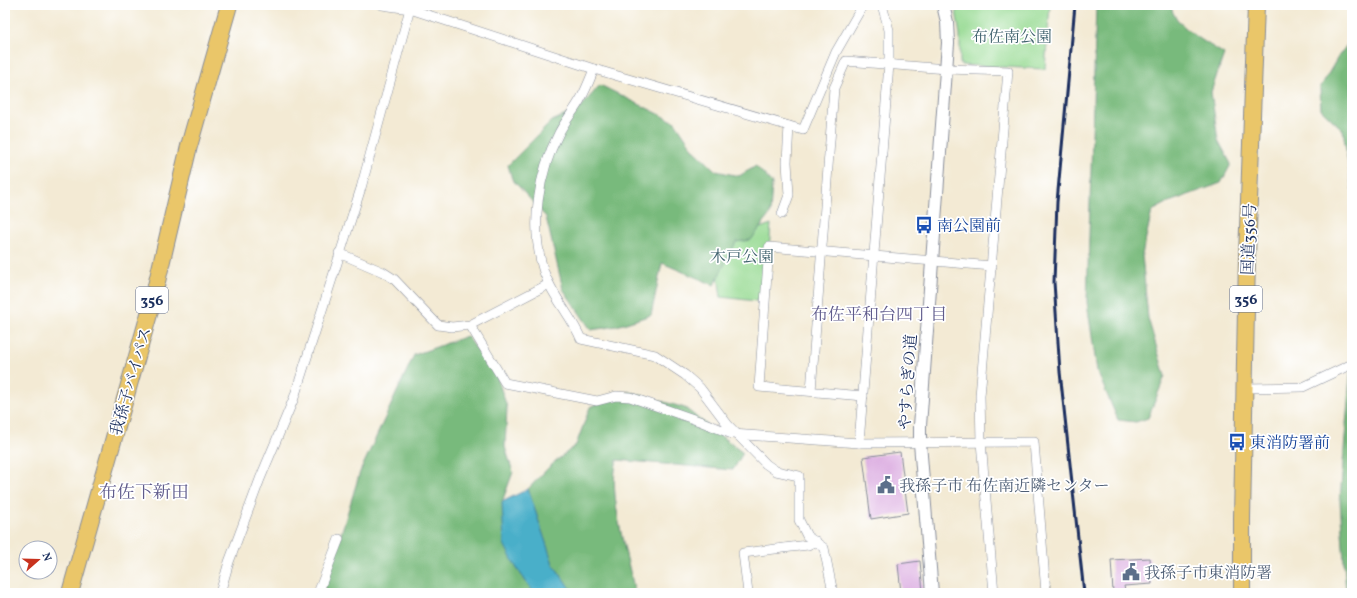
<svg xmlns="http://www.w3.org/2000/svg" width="1357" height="598" viewBox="0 0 1357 598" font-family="Vollkorn,'Noto Serif JP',serif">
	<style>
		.green { fill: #96da92; stroke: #588478 }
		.forest { fill: #78ba7c; stroke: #4a746d }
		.water { fill: #4aafc9; stroke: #326f94 }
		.building { fill: #dcade1 }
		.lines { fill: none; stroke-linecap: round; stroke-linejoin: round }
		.minor-casing { stroke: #878c99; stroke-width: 10 }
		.tertiary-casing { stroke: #878c99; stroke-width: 14 }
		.trunk-casing { stroke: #878c99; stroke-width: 18 }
		.minor { stroke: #fff; stroke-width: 9 }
		.tertiary { stroke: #fff; stroke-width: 12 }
		.trunk { stroke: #eac669; stroke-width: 16 }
		.rail { stroke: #1b2f5e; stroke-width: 3 }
		.labels { text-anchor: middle; stroke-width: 3.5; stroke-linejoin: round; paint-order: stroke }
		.shield { fill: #fff; stroke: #5f6d8e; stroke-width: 1 }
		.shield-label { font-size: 15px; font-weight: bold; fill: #1b2f5e }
		.park-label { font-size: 16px; fill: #40626e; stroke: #fff }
		.transit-label { font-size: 16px; fill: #164399; stroke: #fff; text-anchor: start }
		.street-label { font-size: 16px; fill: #1b2f5e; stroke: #fff }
		.service-label { font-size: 16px; fill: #4e5e75; stroke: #fff; text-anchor: start }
		.neighbourhood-label { font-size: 17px; fill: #5f5b8c; stroke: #fff }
		.quarter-label { font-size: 18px; fill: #5f5b8c; stroke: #fff }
	</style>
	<rect width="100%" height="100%" fill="#fff"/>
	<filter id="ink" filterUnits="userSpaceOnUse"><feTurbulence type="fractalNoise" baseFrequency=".025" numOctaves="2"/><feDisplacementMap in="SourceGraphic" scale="8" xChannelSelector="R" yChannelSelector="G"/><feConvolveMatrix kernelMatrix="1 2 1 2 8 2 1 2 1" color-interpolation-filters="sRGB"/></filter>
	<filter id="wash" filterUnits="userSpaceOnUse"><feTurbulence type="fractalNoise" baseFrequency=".012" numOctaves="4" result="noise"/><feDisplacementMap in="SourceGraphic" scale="16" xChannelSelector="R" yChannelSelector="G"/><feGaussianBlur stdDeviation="0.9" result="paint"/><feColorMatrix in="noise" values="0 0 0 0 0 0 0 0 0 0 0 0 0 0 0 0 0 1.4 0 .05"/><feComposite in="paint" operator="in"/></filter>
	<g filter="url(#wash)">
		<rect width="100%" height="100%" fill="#f3ead4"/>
		<g class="green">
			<path d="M 955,5 L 1050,5 L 1045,69 L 960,65 L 960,35 Z"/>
			<path d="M 710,218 L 752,231 L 771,224 L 765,302 L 721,297 Z"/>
		</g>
		<g class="forest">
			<path d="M 1096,5 L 1171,5 C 1172,25 1209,44 1224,54 L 1211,92 L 1218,140 L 1231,164 L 1221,183 L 1169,202 L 1152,211 L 1142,255 L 1148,318 L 1165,376 L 1148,418 L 1136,422 L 1118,420 L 1097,371 L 1087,302 Z"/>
			<path d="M 1352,38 L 1352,190 L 1343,130 L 1321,109 L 1320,88 L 1338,57 Z"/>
			<path d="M 600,85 L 675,122 L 694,150 L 716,171 L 739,176 L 756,166 L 772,183 L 770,214 L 751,240 L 736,242 L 714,285 L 662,263 L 651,315 L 617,326 L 591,330 L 563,289 L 546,217 L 512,179 L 508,165 L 552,121 L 579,109 Z"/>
			<path d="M 467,336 L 497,377 L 507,407 L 505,447 L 513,472 L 502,502 L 516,567 L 534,593 L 323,593 L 360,472 L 414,355 Z"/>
			<path d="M 1352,350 L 1352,593 L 1346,593 L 1340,500 Z"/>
			<path d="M 630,392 L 685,408 L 743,453 L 733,470 L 617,460 C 607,493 628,558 635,593 L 573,593 L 553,564 L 528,489 L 551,465 L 576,445 L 590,407 Z"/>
		</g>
		<path class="water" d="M 528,489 L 553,564 L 573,593 L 534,593 L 516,567 L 504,544 L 502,502 Z"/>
		<g id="blocks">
			<g class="building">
				<path d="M 900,452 L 908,513 L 871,519 L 863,457 Z"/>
				<path d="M 1150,558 L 1152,584 L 1124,586 L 1125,591 L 1113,592 L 1111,560 Z"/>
				<path d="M 920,561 L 923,592 L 901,593 L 898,564 Z"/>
			</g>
		</g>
	</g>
	<g filter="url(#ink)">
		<use href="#blocks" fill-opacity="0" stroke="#878c99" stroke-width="1"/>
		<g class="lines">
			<g class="minor-casing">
				<g id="minor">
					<path d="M 382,5 L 410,9 L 594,69 L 803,130 L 836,52 L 863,5"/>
					<path d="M 594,69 C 590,79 586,90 580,100 C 574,111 565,121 559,133 C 538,173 530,226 543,269 C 551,295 571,315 581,339 L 655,355 L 685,375 L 700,388 L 728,425 L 766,464 L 776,471 L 799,476 L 799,520 L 807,536 L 824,548 L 833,593"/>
					<path d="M 782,214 L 789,195 L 787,162 L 789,126"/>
					<path d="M 339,253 L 383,272 L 394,279 L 438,325 L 452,327 L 470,325 L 549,284"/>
					<path d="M 470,325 L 505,383 L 597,401 L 616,396 L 630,397 L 702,422 L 732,434 L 859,443 L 1034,442 L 1046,593"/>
					<path d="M 1244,388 L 1303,387 L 1352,364"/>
					<path d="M 811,391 L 834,88 L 846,61 L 947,69 L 1008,71 L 980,396 L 981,442 L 994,593"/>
					<path d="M 863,396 L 759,387 L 769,247 L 992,266"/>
					<path d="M 859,443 L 889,64 L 889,30 L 882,5"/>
					<path d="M 220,593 L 229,562 L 260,479 L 294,398 L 361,188 L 411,5"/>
					<path d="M 318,593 L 339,539"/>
					<path d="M 748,593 L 743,553 L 808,545 L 816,541"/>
				</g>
			</g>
			<g class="tertiary-casing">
				<path id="tertiary" d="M 932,593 L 920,443 L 920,426 L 948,43 L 947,22 L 943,5"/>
			</g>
			<g class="trunk-casing">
				<g id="trunk">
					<path d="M 70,593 L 151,307 L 189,146 L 229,5"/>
					<path d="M 1242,593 L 1242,519 L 1247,256 L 1256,5"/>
				</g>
			</g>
			<use href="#minor" class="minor"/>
			<use href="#tertiary" class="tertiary"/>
			<use href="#trunk" class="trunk"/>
			<path class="rail" d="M 1075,5 L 1057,202 L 1054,282 L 1060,372 L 1084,593"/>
		</g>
	</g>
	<defs>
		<g id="bus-bare" transform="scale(1.38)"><path d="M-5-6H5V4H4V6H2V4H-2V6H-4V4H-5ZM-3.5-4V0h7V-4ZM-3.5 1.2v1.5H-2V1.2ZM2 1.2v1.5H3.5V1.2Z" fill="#1a4fb4" stroke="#fff" stroke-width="2.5" paint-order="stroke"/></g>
		<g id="civic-bare" transform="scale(1.38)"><path d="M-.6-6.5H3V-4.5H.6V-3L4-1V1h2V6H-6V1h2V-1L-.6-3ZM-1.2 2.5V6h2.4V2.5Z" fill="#5c6f8a" stroke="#fff" stroke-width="2.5" paint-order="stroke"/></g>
	</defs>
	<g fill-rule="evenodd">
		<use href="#bus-bare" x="924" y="225"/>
		<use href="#bus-bare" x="1237" y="442"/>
		<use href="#civic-bare" x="886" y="485"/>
		<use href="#civic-bare" x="1131" y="572"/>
	</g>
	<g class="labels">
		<g class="shield">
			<rect x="1230" y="286" width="32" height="26" rx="3"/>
			<rect x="136" y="287" width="32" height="26" rx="3"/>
		</g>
		<g class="shield-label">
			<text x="1246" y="304">356</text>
			<text x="152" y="305">356</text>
		</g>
		<g class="park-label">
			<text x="1012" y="42">布佐南公園</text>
			<text x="742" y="262">木戸公園</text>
		</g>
		<g class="transit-label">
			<text x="937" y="231">南公園前</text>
			<text x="1250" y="448">東消防署前</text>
		</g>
		<g class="street-label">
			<text transform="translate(1248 239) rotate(-88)" y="6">国道356号</text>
			<text transform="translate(130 381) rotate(-74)" y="6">我孫子バイパス</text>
			<text transform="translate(907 382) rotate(-86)" y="6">やすらぎの道</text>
		</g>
		<g class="service-label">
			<text x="899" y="491">我孫子市 布佐南近隣センター</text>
			<text x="1144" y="578">我孫子市東消防署</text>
		</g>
		<g class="neighbourhood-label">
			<text x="879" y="320">布佐平和台四丁目</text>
		</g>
		<g class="quarter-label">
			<text x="144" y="498">布佐下新田</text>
		</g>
	</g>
	<rect width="1357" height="598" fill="none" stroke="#fff" stroke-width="20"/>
	<g transform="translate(38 560) rotate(70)"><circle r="19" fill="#ffffff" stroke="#a4acbf"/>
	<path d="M0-3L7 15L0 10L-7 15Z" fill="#c8321e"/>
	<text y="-6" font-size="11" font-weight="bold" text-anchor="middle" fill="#1b2f5e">N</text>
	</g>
</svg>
